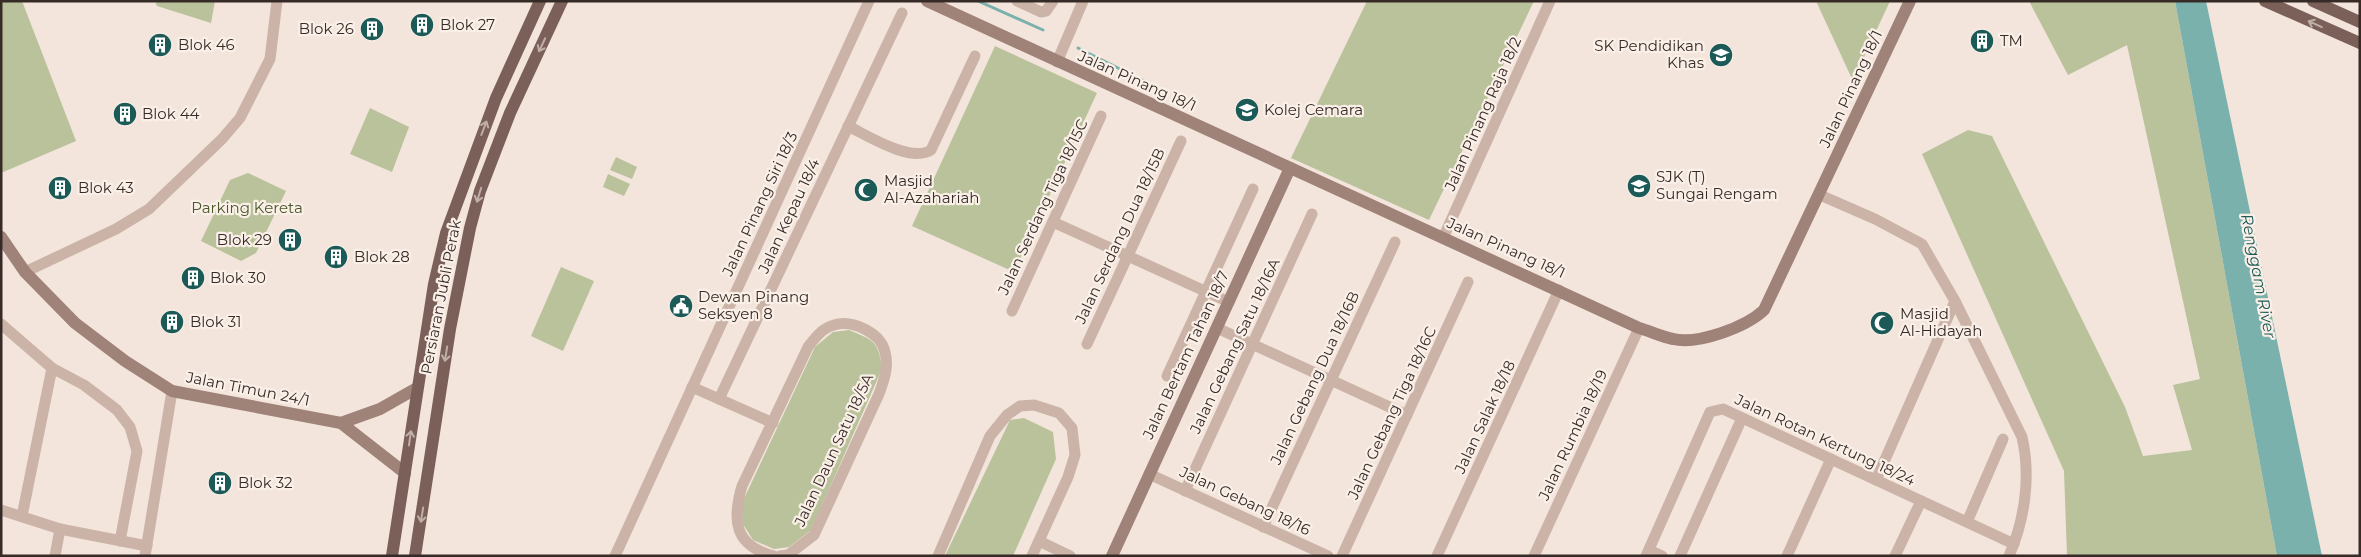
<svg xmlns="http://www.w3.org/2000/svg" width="2361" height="557" viewBox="0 0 2361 557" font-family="Montserrat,sans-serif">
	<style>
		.green { fill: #b9c29b }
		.water { fill: #7ab1ad }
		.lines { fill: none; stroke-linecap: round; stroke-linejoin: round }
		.stream { stroke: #7ab1ad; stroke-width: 3 }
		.street { stroke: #cbb4a7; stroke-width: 11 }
		.secondary { stroke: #9f8278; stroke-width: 12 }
		.primary { stroke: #7a6058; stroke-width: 12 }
		.oneway { stroke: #c0afa7 }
		.labels { text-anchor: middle; stroke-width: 4.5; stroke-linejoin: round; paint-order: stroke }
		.poi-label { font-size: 15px; fill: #372b28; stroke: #faf0e8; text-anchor: start }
		.street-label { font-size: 15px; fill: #372b28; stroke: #faf0e8 }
		.park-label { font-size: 15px; fill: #4b572b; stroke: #faf0e8 }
		.water-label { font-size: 16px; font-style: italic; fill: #1c5a58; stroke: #faf0e8 }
	</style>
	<rect width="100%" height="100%" fill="#f3e5dc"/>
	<g class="green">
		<path d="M 1,1 L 22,1 L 76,141 L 1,173 Z"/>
		<path d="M 155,1 L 215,1 L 211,23 L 157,6 Z"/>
		<path d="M 1367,1 L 1534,1 L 1429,220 L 1291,158 Z"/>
		<path d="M 1816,1 L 1890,1 L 1853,81 Z"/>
		<path d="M 2029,1 L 2175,1 L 2277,556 L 2067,556 L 2064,471 L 1922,154 L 1968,130 L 1992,136 L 2125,407 L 2143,456 L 2192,450 L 2173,385 L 2200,379 L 2127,45 L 2068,75 Z"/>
		<path d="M 995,46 L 1097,93 L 1014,272 L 912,226 Z"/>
		<path d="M 370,108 L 409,127 L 392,172 L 350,154 Z"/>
		<path d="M 616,157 L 637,167 L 632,179 L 610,170 Z"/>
		<path d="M 248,173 L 286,191 L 256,253 L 241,261 L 201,241 L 230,180 Z"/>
		<path d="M 608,174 L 630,184 L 624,196 L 603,187 Z"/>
		<path d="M 561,267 L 594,281 L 563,351 L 531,336 Z"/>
		<path d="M 849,330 C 873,340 879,341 882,369 L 811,530 L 789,547 L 774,549 L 753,540 L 741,521 L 741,505 L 815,347 L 833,332 Z"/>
		<path d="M 1024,418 L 1053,432 L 1056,459 L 1013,556 L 945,556 L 1010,420 Z"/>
	</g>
	<path class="water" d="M 2175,1 L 2206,1 L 2322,556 L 2277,556 Z"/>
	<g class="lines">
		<g class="stream">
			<path d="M 978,1 L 1043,30"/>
			<path d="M 1078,48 L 1158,88"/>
		</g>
		<g class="street">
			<path d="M 1017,1 L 1041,12 L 1046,11 L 1053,1"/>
			<path d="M 1057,62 L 1083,1"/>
			<path d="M 848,126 C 868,136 911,163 931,150 L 975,56"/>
			<path d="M 1820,195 L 1875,219 L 1922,244 L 1955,301 L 2022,437 C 2031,476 2025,519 2009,556"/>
			<path d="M 1053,222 L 1229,302"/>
			<path d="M 1443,238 L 1550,1"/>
			<path d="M 25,272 L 116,229 L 149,209 L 222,139 L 240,118 L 270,59 L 277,1"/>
			<path d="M 1012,311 L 1101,116"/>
			<path d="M 1,324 L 52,368 L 84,385 L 117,410 L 130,427 L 137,451 L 120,541"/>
			<path d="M 1217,328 L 1407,415"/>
			<path d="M 1087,344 L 1181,141"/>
			<path d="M 1167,376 L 1253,189"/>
			<path d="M 692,387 L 773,423"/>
			<path d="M 719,399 L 902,13"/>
			<path d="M 1149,474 L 1328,556"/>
			<path d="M 1876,480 L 1955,301"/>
			<path d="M 1185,491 L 1312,214"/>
			<path d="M 1,510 L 60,529 L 147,546"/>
			<path d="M 22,516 L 52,368"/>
			<path d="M 1967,522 L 2003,439"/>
			<path d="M 1263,527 L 1395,242"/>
			<path d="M 1039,541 L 1070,556"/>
			<path d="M 1649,550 L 1662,556"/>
			<path d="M 55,556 L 60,529"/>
			<path d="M 145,556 L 172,391"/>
			<path d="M 615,556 L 869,1"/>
			<path d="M 774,556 C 734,546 732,520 742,486 L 808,347 C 815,338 822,328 834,325 C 852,319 881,333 885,352 C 889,367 884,380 879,394 L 814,535 L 788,555 L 780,556"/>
			<path d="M 938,556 L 990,436 L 1007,415 L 1020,406 L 1034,405 L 1059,413 L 1072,428 L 1075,455 L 1068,477 L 1032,556"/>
			<path d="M 1342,556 L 1468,282"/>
			<path d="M 1437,556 L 1559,290"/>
			<path d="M 1534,556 L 1639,328"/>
			<path d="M 1646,556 L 1710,412 L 1723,409 L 2014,544"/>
			<path d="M 1680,556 L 1742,418"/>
			<path d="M 1787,556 L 1831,459"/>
			<path d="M 1895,556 L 1921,501"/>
		</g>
		<g class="secondary">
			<path d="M 927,1 L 1639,328 C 1650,331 1662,337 1673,339 C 1698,345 1746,327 1764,310 L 1910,1"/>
			<path d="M 1,237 L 25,272 L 75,323 L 125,361 L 172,391 L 341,423 L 405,473"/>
			<path d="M 341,423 L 380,409 L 417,388"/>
			<path d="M 1112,556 L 1290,168"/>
		</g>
		<g class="primary">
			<path d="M 2265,1 L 2360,43"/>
			<path d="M 2313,1 L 2360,22"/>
			<path d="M 392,556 L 434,284 L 446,233 L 496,98 L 540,1"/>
			<path d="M 415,556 L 450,329 L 470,228 L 480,191 L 510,113 L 562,1"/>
		</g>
	</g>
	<defs><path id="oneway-shaft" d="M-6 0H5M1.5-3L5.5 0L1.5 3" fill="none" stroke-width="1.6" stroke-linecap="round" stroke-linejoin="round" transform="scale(1.25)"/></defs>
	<g class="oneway">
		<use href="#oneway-shaft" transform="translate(2315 24) rotate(-156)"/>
		<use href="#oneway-shaft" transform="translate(542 45) rotate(115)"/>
		<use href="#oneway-shaft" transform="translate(484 128) rotate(-69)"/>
		<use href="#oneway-shaft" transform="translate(479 195) rotate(107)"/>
		<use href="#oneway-shaft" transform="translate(446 354) rotate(99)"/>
		<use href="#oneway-shaft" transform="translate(410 438) rotate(-82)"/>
		<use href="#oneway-shaft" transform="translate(422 515) rotate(99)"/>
	</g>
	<defs>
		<g id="building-disc" transform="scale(1.25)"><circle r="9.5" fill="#1c5a58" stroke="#faf0e8"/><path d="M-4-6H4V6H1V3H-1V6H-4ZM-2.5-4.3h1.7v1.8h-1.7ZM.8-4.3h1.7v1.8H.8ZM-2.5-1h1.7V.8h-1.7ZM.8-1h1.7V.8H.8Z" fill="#fff"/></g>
		<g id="school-disc" transform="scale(1.25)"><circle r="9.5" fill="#1c5a58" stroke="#faf0e8"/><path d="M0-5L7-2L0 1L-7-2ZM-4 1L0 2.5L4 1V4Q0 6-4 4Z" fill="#fff"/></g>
		<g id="university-disc" transform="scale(1.25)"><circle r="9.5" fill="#1c5a58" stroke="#faf0e8"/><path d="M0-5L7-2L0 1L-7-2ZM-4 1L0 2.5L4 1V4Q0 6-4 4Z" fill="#fff"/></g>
		<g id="mosque-disc" transform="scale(1.25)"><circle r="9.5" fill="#1c5a58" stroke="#faf0e8"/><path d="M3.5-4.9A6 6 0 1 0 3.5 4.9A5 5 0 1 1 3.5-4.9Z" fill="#fff"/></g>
		<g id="civic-disc" transform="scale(1.25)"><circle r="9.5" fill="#1c5a58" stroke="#faf0e8"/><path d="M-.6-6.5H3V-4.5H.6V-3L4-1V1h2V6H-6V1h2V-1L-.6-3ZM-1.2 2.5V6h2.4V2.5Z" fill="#fff"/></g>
	</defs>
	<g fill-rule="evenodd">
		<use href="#building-disc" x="422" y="25"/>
		<use href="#building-disc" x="372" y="29"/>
		<use href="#building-disc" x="1982" y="41"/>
		<use href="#building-disc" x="160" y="45"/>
		<use href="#school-disc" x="1721" y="55"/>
		<use href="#university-disc" x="1247" y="110"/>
		<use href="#building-disc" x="125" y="114"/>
		<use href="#school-disc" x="1639" y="186"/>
		<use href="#building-disc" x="60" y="188"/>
		<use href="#mosque-disc" x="866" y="190"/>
		<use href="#building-disc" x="290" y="240"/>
		<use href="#building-disc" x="336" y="257"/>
		<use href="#building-disc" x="193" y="278"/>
		<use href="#civic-disc" x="681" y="306"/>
		<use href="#building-disc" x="172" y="322"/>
		<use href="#mosque-disc" x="1882" y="323"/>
		<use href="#building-disc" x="220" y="483"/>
	</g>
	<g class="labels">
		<g class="poi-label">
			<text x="440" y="30">Blok 27</text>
			<text x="354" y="34" text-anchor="end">Blok 26</text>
			<text x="2000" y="46">TM</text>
			<text x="178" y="50">Blok 46</text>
			<text x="1704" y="51" text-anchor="end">SK Pendidikan<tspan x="1704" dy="17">Khas</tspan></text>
			<text x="1264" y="115">Kolej Cemara</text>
			<text x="142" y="119">Blok 44</text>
			<text x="1656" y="182">SJK (T)<tspan x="1656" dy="17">Sungai Rengam</tspan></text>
			<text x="884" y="186">Masjid<tspan x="884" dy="17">Al-Azahariah</tspan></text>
			<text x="78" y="193">Blok 43</text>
			<text x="272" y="245" text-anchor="end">Blok 29</text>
			<text x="354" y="262">Blok 28</text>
			<text x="210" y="283">Blok 30</text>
			<text x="698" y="302">Dewan Pinang<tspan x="698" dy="17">Seksyen 8</tspan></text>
			<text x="1900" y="319">Masjid<tspan x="1900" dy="17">Al-Hidayah</tspan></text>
			<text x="190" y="327">Blok 31</text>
			<text x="238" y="488">Blok 32</text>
		</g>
		<g class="street-label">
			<text transform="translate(1137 81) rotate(24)" y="5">Jalan Pinang 18/1</text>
			<text transform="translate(1851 89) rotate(-65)" y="5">Jalan Pinang 18/1</text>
			<text transform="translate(1483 114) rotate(-66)" y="5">Jalan Pinang Raja 18/2</text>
			<text transform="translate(760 204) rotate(-65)" y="5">Jalan Pinang Siri 18/3</text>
			<text transform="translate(1043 207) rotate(-65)" y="5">Jalan Serdang Tiga 18/15C</text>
			<text transform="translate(789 216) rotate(-65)" y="5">Jalan Kepau 18/4</text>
			<text transform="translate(1120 236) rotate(-65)" y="5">Jalan Serdang Dua 18/15B</text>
			<text transform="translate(1506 248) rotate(24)" y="5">Jalan Pinang 18/1</text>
			<text transform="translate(441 297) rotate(-79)" y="5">Persiaran Jubli Perak</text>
			<text transform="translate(1235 346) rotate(-65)" y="5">Jalan Gebang Satu 18/16A</text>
			<text transform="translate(1186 355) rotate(-65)" y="5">Jalan Bertam Tahan 18/7</text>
			<text transform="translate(1315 378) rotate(-65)" y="5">Jalan Gebang Dua 18/16B</text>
			<text transform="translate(248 389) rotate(11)" y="5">Jalan Timun 24/1</text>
			<text transform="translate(1392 413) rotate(-65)" y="5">Jalan Gebang Tiga 18/16C</text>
			<text transform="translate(1485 417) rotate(-65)" y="5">Jalan Salak 18/18</text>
			<text transform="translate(1573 435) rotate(-65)" y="5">Jalan Rumbia 18/19</text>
			<text transform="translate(1825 440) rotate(25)" y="5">Jalan Rotan Kertung 18/24</text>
			<text transform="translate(834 450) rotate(-65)" y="5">Jalan Daun Satu 18/5A</text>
			<text transform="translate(1245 501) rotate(25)" y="5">Jalan Gebang 18/16</text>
		</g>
		<g class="park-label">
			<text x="247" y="213">Parking Kereta</text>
		</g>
		<g class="water-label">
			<text transform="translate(2259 276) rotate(79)" y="6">Renggam River</text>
		</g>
	</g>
	<rect width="2361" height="557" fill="none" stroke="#372b28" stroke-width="5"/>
</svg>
